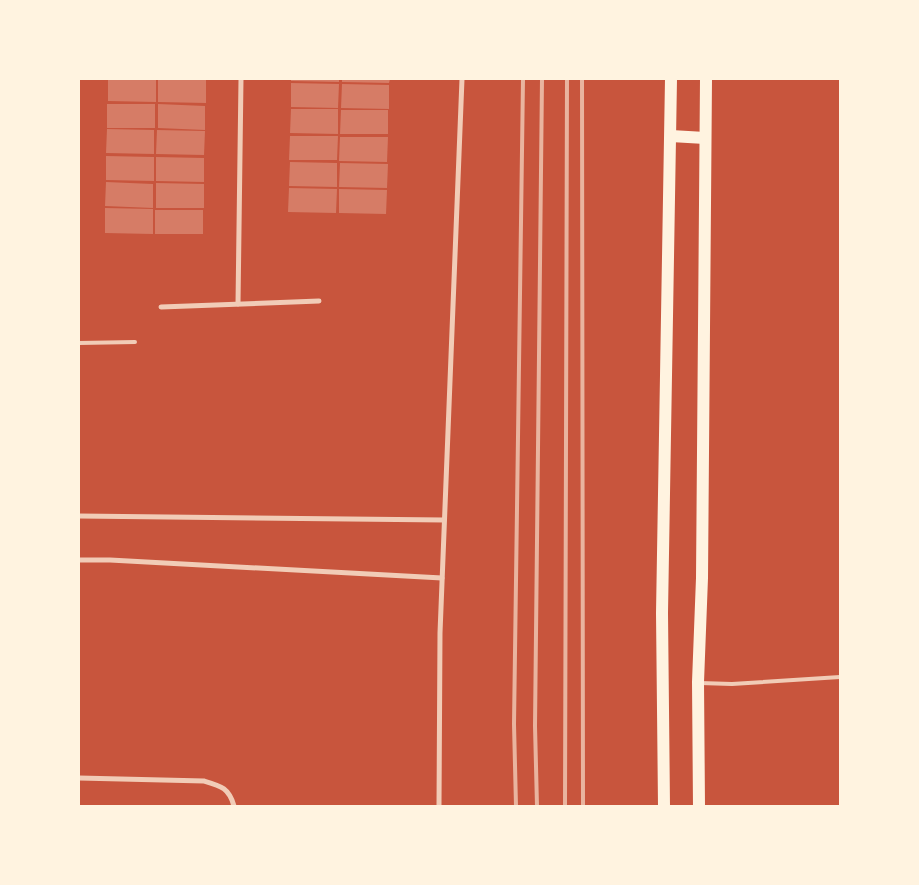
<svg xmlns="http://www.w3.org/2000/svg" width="919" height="885" viewBox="0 0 919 885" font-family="Quicksand,sans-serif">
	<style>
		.building { fill: #d67c66 }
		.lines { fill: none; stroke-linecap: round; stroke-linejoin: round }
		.service { stroke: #f1ccb7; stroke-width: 4 }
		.minor { stroke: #f1ccb7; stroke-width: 5 }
		.primary { stroke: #fff3e0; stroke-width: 12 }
		.rail { stroke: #e9b49f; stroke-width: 4 }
	</style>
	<rect width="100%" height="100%" fill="#c8553d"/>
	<g class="building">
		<path d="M 108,79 L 156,79 L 156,102 L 108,101 Z"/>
		<path d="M 158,79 L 206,79 L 206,103 L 158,102 Z"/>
		<path d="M 291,79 L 339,79 L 339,82 L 291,81 Z"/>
		<path d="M 342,79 L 390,79 L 389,83 L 342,82 Z"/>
		<path d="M 291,83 L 339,84 L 338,108 L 291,107 Z"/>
		<path d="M 342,84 L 389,85 L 389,109 L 341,108 Z"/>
		<rect x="107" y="104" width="48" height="24"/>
		<path d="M 158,104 L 205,106 L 205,130 L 158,128 Z"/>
		<path d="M 291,109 L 338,109 L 338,134 L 290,133 Z"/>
		<path d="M 341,110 L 388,110 L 388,134 L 340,134 Z"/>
		<path d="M 107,129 L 154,130 L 154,154 L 106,153 Z"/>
		<path d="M 157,130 L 205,131 L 204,155 L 156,154 Z"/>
		<path d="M 290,136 L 338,136 L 337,160 L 289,160 Z"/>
		<path d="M 340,137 L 388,137 L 387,162 L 339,161 Z"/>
		<path d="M 106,156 L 154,157 L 154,181 L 106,180 Z"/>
		<path d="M 156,157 L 204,158 L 204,182 L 156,181 Z"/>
		<path d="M 290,162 L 337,163 L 337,187 L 289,186 Z"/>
		<path d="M 340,163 L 388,164 L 387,188 L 339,187 Z"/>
		<path d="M 106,182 L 153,184 L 153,208 L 105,206 Z"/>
		<path d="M 156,183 L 204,184 L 204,208 L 156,208 Z"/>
		<path d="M 289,188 L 337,189 L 336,213 L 288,212 Z"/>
		<path d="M 339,189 L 387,190 L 386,214 L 339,213 Z"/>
		<path d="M 105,208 L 153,209 L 153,234 L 105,233 Z"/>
		<rect x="155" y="210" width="48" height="24"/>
	</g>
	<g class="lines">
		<g class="service">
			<path d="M 79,343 L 135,342"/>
			<path d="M 700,683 L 732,684 L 840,677"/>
		</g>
		<g class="minor">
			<path d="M 238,304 L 241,79"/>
			<path d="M 161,307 L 319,301"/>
			<path d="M 79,516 L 444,520"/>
			<path d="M 79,560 L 110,560 L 442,578"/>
			<path d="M 79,778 L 204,781 C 221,786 229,788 234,806"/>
			<path d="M 439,806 L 440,633 L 462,79"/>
		</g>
		<g class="primary">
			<path d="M 671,136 L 705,138"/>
			<path d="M 664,806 L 662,613 L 671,79"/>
			<path d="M 699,806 L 698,682 L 702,578 L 706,79"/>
		</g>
		<g class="rail">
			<path d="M 582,79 L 583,806"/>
			<path d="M 516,806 L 514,724 L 523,79"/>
			<path d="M 537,806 L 535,726 L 542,79"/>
			<path d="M 565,806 L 567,79"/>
		</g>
	</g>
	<rect width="919" height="885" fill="none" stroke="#fff3e0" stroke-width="160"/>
</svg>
